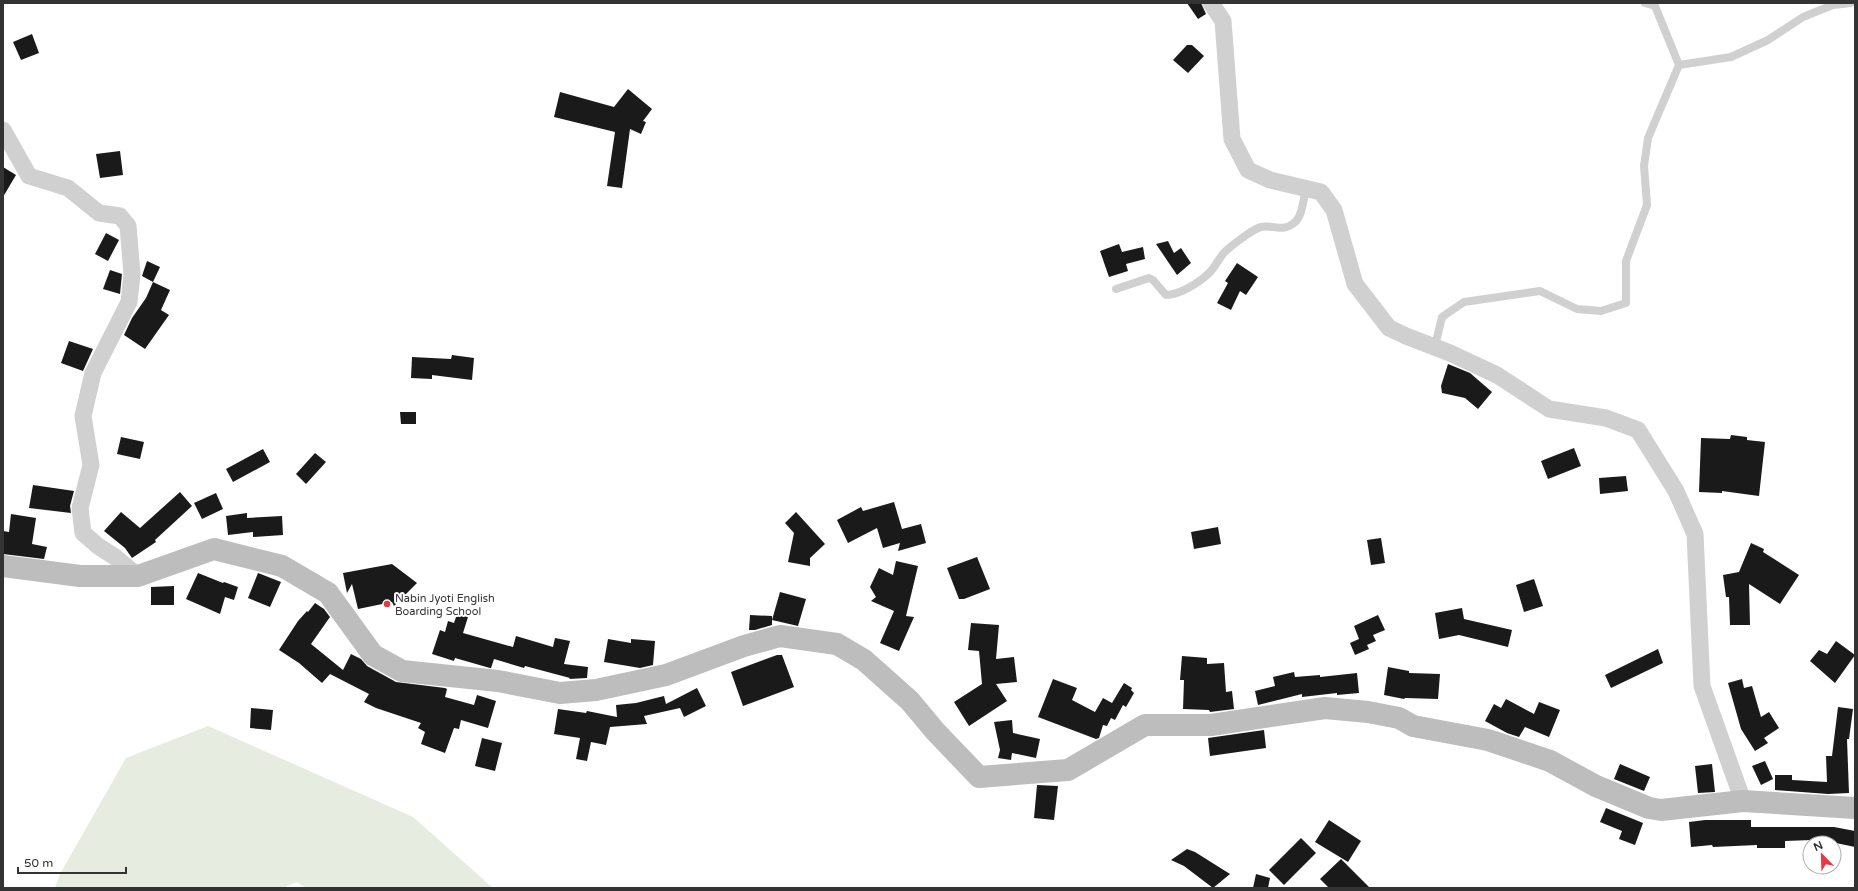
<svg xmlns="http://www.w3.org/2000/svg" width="1858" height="891" viewBox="0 0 1858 891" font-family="'Varela Round',sans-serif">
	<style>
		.green { fill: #e6ecdf }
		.building { fill: #1a1a1a }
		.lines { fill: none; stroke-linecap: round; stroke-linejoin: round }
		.lane { stroke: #d0d0d0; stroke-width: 8 }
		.street { stroke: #d0d0d0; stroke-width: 17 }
		.secondary { stroke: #bdbdbd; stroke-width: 22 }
		.poi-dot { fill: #e63946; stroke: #fff; stroke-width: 1.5 }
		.labels { text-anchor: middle; stroke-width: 4; stroke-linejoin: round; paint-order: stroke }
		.poi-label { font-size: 11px; fill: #333; stroke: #fff; text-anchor: start }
	</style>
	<rect width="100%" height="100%" fill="#fff"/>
	<path class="green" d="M 208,726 L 413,817 L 493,888 L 306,888 L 297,882 L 283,888 L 55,888 L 60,874 L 126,758 Z"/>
	<g class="building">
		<path d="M 1187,3 L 1201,3 L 1206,14 L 1198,19 Z"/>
		<path d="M 32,34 L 39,53 L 21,60 L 13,42 Z"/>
		<path d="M 1187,45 L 1192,45 L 1204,56 L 1188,73 L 1173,60 Z"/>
		<path d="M 628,89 L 652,109 L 643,121 L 646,122 L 641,134 L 630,129 L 622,188 L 607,186 L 615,132 L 554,117 L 560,92 L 614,107 Z"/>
		<path d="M 120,151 L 123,175 L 100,178 L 96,154 Z"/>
		<path d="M 3,167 L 16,175 L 3,197 Z"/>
		<path d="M 106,233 L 119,240 L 108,261 L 95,254 Z"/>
		<path d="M 1168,241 L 1174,253 L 1181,248 L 1191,263 L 1177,275 L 1156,244 Z"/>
		<path d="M 1119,244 L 1122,252 L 1143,247 L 1145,259 L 1126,264 L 1128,271 L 1109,277 L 1100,251 Z"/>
		<path d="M 147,261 L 160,267 L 153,282 L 142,276 Z"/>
		<path d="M 1237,263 L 1258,277 L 1246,295 L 1240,291 L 1231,310 L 1217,303 L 1228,283 L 1225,281 Z"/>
		<path d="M 110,270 L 122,274 L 120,294 L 103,289 Z"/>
		<path d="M 153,282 L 170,290 L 161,310 L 169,315 L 145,349 L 124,335 L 132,318 L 146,298 Z"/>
		<path d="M 69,341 L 93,349 L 83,371 L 61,363 Z"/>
		<path d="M 452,355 L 474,358 L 472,380 L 432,375 L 432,379 L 411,378 L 412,357 L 451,359 Z"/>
		<path d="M 1448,364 L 1470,373 L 1492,392 L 1478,409 L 1465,398 L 1442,393 L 1441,386 Z"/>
		<path d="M 400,412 L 416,412 L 416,424 L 401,424 Z"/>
		<path d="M 1731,435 L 1747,437 L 1747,440 L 1765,442 L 1759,496 L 1722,491 L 1722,493 L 1699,492 L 1701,438 L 1730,439 Z"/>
		<path d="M 121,437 L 144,442 L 140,459 L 117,454 Z"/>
		<path d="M 1574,448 L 1581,466 L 1548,479 L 1541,461 Z"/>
		<path d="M 263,449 L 270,462 L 233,482 L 226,469 Z"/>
		<path d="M 315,453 L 326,462 L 306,484 L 296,474 Z"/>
		<path d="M 1626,476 L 1628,491 L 1600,494 L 1599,478 Z"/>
		<path d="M 33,485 L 74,491 L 70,506 L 71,513 L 29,508 Z"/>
		<path d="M 180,492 L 192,506 L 155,540 L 156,542 L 132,558 L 125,548 L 104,531 L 121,512 L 140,528 Z"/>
		<path d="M 216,493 L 223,509 L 202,519 L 194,503 Z"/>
		<path d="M 894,502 L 902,529 L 921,524 L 926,543 L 898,551 L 900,543 L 883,548 L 877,528 L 848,543 L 837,520 L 861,507 L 863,511 Z"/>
		<path d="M 796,512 L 825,544 L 810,558 L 810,566 L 788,562 L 794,533 L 785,523 Z"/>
		<path d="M 247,513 L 247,518 L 282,516 L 283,535 L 253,537 L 253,532 L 228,535 L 226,516 Z"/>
		<path d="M 11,514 L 36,518 L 32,544 L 47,547 L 44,559 L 3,554 L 3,531 L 9,532 Z"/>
		<path d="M 1218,527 L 1221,544 L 1194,549 L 1191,532 Z"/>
		<path d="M 1381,538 L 1385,563 L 1371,565 L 1367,540 Z"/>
		<path d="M 1751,543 L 1764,549 L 1763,552 L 1799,575 L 1780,604 L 1749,584 L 1750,625 L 1730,625 L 1729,597 L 1726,597 L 1723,575 L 1739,572 Z"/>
		<path d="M 977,557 L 990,589 L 964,599 L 959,599 L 947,568 Z"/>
		<path d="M 896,561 L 918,566 L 906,616 L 914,617 L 899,651 L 880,643 L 894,611 L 871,601 L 876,597 L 870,587 L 879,568 L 893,575 Z"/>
		<path d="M 392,564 L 417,583 L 394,606 L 392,602 L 358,609 L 352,584 L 347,593 L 343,573 Z"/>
		<path d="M 198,573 L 223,583 L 224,582 L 238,587 L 234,600 L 225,597 L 220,614 L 186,599 Z"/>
		<path d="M 258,573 L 281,582 L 270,607 L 248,598 Z"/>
		<path d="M 1534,579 L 1543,606 L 1524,612 L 1516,585 Z"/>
		<path d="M 174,586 L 174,605 L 151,605 L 151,587 Z"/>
		<path d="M 780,592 L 806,599 L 798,626 L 772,620 Z"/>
		<path d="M 315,603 L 324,609 L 330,617 L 311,644 L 343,670 L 351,654 L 361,659 L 367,666 L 396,682 L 445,688 L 447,689 L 445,697 L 474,705 L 477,695 L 496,701 L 488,728 L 461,720 L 459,729 L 454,728 L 445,753 L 421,744 L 425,732 L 418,728 L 421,723 L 376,708 L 364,702 L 369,694 L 330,674 L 322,683 L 299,663 L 279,650 L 298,621 L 307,611 L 308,612 Z"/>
		<path d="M 1462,608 L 1464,619 L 1512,630 L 1508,647 L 1459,635 L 1439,639 L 1435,613 Z"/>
		<path d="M 457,614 L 468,617 L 463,633 L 513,647 L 516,636 L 553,647 L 555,638 L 570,641 L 564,664 L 588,667 L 587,678 L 569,679 L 570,678 L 525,666 L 524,668 L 494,659 L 491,668 L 490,668 L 455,658 L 454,661 L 432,654 L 440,630 L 445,632 L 448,621 L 454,623 Z"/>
		<path d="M 750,615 L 772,616 L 772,625 L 755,630 L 749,630 Z"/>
		<path d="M 1378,615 L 1385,630 L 1373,635 L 1376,641 L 1367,645 L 1369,649 L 1355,655 L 1350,643 L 1359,639 L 1354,626 Z"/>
		<path d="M 971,623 L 999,625 L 996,659 L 1014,657 L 1017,682 L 996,684 L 1007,701 L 969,726 L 954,702 L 982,684 L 979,651 L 968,650 Z"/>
		<path d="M 608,639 L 631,643 L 631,639 L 655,641 L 653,665 L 640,668 L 604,662 Z"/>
		<path d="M 1836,641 L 1855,655 L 1835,683 L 1810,661 L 1819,650 L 1827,654 Z"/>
		<path d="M 1658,649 L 1663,663 L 1611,688 L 1605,675 Z"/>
		<path d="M 777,655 L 782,655 L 794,687 L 743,706 L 731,672 Z"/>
		<path d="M 1182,656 L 1207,658 L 1207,664 L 1224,663 L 1226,692 L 1232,691 L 1234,709 L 1210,712 L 1209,710 L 1183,709 L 1184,680 L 1180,680 Z"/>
		<path d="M 1388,667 L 1409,671 L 1409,673 L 1440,674 L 1438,699 L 1405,698 L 1404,699 L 1384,695 Z"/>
		<path d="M 1294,672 L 1295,677 L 1320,675 L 1320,677 L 1357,673 L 1359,693 L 1337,695 L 1337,693 L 1302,697 L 1302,694 L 1258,705 L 1255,691 L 1275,686 L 1273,677 Z"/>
		<path d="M 1053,679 L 1077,688 L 1072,700 L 1095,712 L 1103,698 L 1112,703 L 1124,683 L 1132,688 L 1131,690 L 1134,693 L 1126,707 L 1123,705 L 1115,720 L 1111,718 L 1107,726 L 1103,725 L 1099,738 L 1096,739 L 1038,717 Z"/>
		<path d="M 1742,679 L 1744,688 L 1752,686 L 1761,717 L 1769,712 L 1779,728 L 1764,738 L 1768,743 L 1755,751 L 1741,729 L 1728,683 Z"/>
		<path d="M 697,688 L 706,706 L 684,717 L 680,708 L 644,716 L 647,724 L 610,727 L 606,745 L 591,742 L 587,761 L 576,759 L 580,738 L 554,734 L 558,709 L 586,713 L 587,711 L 617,717 L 616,705 L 636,703 L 664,696 L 666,704 Z"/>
		<path d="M 1506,699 L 1534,714 L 1539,702 L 1560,710 L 1549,737 L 1525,727 L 1519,737 L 1507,733 L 1485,721 L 1494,704 L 1501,708 Z"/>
		<path d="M 1838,707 L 1853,709 L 1849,739 L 1847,739 L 1849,793 L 1828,794 L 1775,790 L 1775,775 L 1792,775 L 1792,780 L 1827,782 L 1826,756 L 1832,756 Z"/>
		<path d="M 251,708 L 273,710 L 271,730 L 250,728 Z"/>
		<path d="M 1012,720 L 1013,733 L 1040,739 L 1036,758 L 1012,753 L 1011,760 L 998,758 L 1000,750 L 994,722 Z"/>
		<path d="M 1264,730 L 1266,748 L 1210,756 L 1208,738 Z"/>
		<path d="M 482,738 L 502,743 L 495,771 L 475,766 Z"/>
		<path d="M 1765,761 L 1773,779 L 1761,785 L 1752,766 Z"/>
		<path d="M 1620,764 L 1650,777 L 1644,791 L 1614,779 Z"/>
		<path d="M 1712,764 L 1715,792 L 1698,793 L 1695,766 Z"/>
		<path d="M 1037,785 L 1058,786 L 1054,820 L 1034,818 Z"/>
		<path d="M 1606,808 L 1643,823 L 1635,845 L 1619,839 L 1622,831 L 1600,822 Z"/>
		<path d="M 1329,820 L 1361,841 L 1348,862 L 1315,842 Z"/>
		<path d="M 1705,820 L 1751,820 L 1751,827 L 1834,827 L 1855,831 L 1855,847 L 1836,843 L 1812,843 L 1812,840 L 1785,841 L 1785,848 L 1757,848 L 1757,845 L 1713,847 L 1712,845 L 1691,847 L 1689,822 Z"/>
		<path d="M 1301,838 L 1316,853 L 1284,885 L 1269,870 Z"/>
		<path d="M 1187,849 L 1195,852 L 1230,874 L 1213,888 L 1184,866 L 1171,860 Z"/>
		<path d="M 1341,859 L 1370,888 L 1329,888 L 1320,879 Z"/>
		<path d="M 1256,874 L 1270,878 L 1268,888 L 1253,888 Z"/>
	</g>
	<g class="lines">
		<g class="lane">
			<path d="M 1679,65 L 1731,57 L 1768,40 L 1803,17 L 1833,5 L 1851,3"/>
			<path d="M 1116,289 L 1149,278 L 1153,280 L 1166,295 C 1180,295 1202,281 1211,271 C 1217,264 1221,254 1228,249 C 1235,243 1253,229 1261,227 C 1272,224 1282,233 1294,223 C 1303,216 1303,199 1306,189"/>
			<path d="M 1435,346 L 1442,317 L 1464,302 L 1540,291 L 1577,309 L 1601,311 L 1626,303 L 1626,261 L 1647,205 L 1644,166 L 1648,138 L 1679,65 L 1655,6 L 1645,3"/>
		</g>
		<g class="street">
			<path d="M 1211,3 L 1223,21 L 1232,139 L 1248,170 L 1270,180 L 1321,192 L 1334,210 L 1355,284 L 1389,328 L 1406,336 L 1450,353 L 1497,375 L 1549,409 L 1606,418 L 1638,430 L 1676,491 L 1695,534 L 1702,686 L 1743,801"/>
			<path d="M 3,130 L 29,176 L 68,188 L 99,213 L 120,216 L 128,226 L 132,274 L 129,302 L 93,373 L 83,416 L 91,465 L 80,508 L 83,533 L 98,546 L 115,557 L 138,576"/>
		</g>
		<path class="secondary" d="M 3,566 L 80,576 L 138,576 L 214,549 L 282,566 L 328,593 L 373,655 L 402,671 L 498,681 L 560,693 L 596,690 L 666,675 L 744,646 L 780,636 L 837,644 L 864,660 L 910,701 L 935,731 L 979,777 L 1068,770 L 1145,725 L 1211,725 L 1325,708 L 1368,712 L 1399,718 L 1413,726 L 1488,740 L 1550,761 L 1596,786 L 1649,808 L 1661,810 L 1743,801 L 1855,808"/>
	</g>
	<circle class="poi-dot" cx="387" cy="604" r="4"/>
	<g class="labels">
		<g class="poi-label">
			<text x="395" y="602">Nabin Jyoti English<tspan x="395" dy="13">Boarding School</tspan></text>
		</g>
	</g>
	<rect width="1858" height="891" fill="none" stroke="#333333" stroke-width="8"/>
	<g transform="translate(1822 855) rotate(337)"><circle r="19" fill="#ffffff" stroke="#adadad"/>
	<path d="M0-3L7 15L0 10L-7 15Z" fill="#e63946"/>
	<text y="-6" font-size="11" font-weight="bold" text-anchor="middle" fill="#333333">N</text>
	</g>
	<path d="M18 867v6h108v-6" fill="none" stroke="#333333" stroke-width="2"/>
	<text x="24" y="867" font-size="12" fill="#333333" stroke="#ffffff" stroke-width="3" paint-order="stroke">50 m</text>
</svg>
